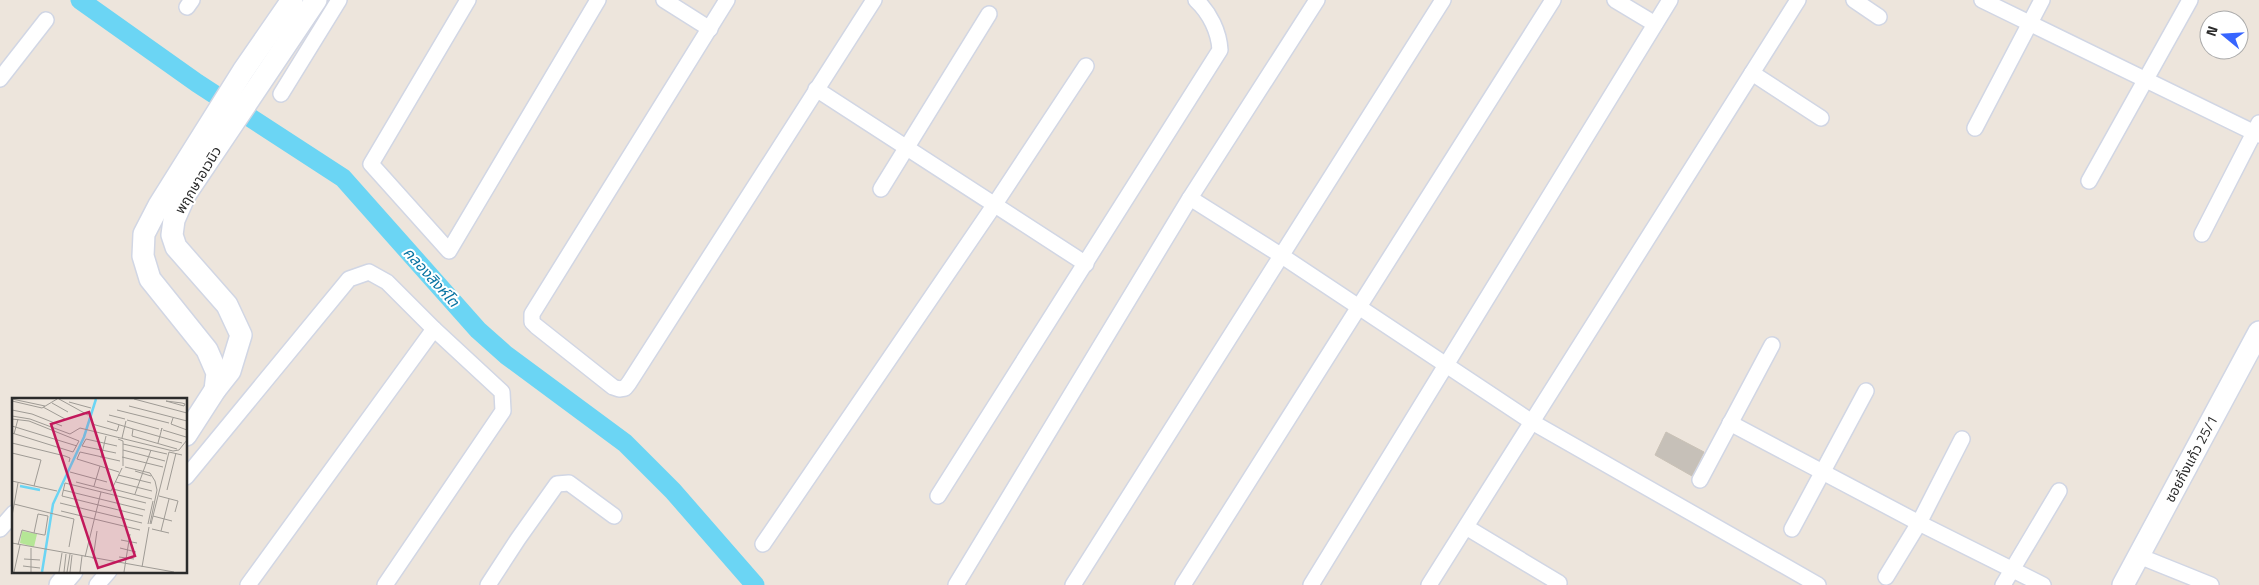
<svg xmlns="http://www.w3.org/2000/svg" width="2259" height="585" viewBox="0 0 2259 585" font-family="'Titillium Web','Noto Sans Thai',sans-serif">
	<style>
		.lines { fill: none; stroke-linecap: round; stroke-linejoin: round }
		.canal { stroke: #6bd5f4; stroke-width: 19 }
		.building { fill: #c6c0b8; stroke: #c9c1b6 }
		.street-casing { stroke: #d1d6e4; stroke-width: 18 }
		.secondary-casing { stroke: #d1d6e4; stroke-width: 24 }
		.street { stroke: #fff; stroke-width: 15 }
		.secondary { stroke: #fff; stroke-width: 21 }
		.labels { text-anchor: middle; stroke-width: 4; stroke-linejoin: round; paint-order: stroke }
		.street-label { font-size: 14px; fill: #2b2b2b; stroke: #fff }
		.water-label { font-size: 15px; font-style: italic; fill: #0773a2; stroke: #fff }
		.inset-river { fill: none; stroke: #6bd5f4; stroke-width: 2.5 }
		.inset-road { fill: none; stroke: #9f9b95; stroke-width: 1 }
		.view { fill: #c2185b; fill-opacity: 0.15; stroke: #c2185b; stroke-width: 2.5 }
		.inset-edge { fill: none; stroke: #2b2b2b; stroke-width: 2.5 }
	</style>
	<rect width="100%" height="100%" fill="#ede5dc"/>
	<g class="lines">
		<path class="canal" d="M 80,0 L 197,83 L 343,178 L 478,330 L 506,355 L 625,443 L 673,491 L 755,585"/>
	</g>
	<path class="building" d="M 1666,432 L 1704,452 L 1692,476 L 1655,455 Z"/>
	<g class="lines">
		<g class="street-casing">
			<g id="street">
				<path d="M 468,0 L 371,164 L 449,251 L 598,0"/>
				<path d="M 664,0 L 710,29"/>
				<path d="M 727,0 L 532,314 L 532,322 L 536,326 L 613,387 L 619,389 L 625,388 L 629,383 L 874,0"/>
				<path d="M 1615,0 L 1655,24"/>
				<path d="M 1854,0 L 1879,17"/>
				<path d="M 1982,0 L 2259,135"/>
				<path d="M 187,7 L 192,0"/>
				<path d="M 1752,73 L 1821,118"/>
				<path d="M 0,79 L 46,20"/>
				<path d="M 816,89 L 1086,264"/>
				<path d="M 281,94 L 339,0"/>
				<path d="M 1975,128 L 2042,0"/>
				<path d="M 2089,181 L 2190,0"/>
				<path d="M 881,189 L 989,14"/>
				<path d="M 1190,198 L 1282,256 L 1532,422 L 1818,585"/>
				<path d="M 2202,234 L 2259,123"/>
				<path d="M 1730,423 L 1919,523 L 2043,585"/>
				<path d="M 186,477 L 349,279 L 369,272 L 387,282 L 434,329 L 502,392 L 503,411 L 385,585"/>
				<path d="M 1700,480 L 1772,345"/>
				<path d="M 938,496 L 1220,50 C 1219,32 1210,13 1196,0"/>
				<path d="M 1466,527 L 1559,583"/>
				<path d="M 0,529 L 14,513"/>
				<path d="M 1792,529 L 1866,391"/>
				<path d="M 763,544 L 995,204 L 1086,66"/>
				<path d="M 2139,556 L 2211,585"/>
				<path d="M 1886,577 L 1919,523 L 1962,439"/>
				<path d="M 97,585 L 109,571"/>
				<path d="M 248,585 L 434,329"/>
				<path d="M 488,585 L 518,539 L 557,484 L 569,483 L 614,516"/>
				<path d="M 956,585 L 1190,198 L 1317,0"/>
				<path d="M 1073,585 L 1443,0"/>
				<path d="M 1183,585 L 1553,0"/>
				<path d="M 1311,585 L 1670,0"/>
				<path d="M 1429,585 L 1798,0"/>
				<path d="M 2003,585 L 2059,491"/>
			</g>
		</g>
		<g class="secondary-casing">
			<g id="secondary">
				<path d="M 215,390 L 217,373 L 207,350 L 150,279 L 143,256 L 144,234 L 159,205 L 243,71 L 292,0"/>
				<path d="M 186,435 L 215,390 L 230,371 L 241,335 L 227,305 L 176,247 L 172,235 L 174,220 L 185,195 L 316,0"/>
				<path d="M 60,585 L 72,571"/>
				<path d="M 2123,585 L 2259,332"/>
			</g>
		</g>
		<use href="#street" class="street"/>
		<use href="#secondary" class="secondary"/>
	</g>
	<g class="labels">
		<g class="street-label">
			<text transform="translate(198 180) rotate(-59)" y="5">พฤกษาอเวนิว</text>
			<text transform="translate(2191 459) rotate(-62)" y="5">ซอยกิ่งแก้ว 25/1</text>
		</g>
		<g class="water-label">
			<text transform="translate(431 277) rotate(48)" y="5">คลองสิงห์โต</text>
		</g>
	</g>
	<g transform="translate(12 398)">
		<rect width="175" height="175" fill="#ede5dc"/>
		<path d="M 10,133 L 25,136 L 22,149 L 8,145 Z" fill="#b5e696"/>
		<path class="inset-river" d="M 8,88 L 28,92M 30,174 L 41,106 L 72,39 L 84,1"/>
		<path class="inset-road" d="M 0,1 L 33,8M 47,1 L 76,17M 122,1 L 175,15M 0,3 L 30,10 L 45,1M 154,3 L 170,5 L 173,6 L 172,8 ZM 57,4 L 79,10M 40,5 L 56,14M 117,8 L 175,23M 31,9 L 53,21M 0,12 L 20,16 L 50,28M 105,12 L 157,25M 97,17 L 113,21M 0,18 L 18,21 L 58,36 L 68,30 L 161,53 L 167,52 L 175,42M 161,20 L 159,26 L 175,32M 0,21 L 17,23 L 67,43 L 61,54 L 0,35M 115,22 L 147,31M 95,23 L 121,31 L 120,38 L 165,51M 80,26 L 105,33 L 107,27M 0,28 L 65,48M 121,31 L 170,45M 151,32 L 174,39M 2,36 L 6,21M 110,40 L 114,23M 106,41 L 111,43 L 111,68M 0,45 L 53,58 L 58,60 L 57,64M 146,45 L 150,30 L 149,33M 111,46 L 155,56M 111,52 L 153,63M 0,55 L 29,62 L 22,88M 104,55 L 70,48 L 74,41 L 105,48M 110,59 L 151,69M 89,60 L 94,38M 113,69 L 138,75 L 143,83 L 145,92 L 138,126M 123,73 L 139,78M 58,74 L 95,84M 107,74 L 65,61 L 68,54 L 108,63M 106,77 L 139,85M 0,83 L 45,93M 64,84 L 99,93 L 110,70M 104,84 L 140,93M 82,88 L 88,68M 101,91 L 140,101M 51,92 L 133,112M 155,92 L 164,55M 123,96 L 139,52M 147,98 L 166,103 L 163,114M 48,105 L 130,125M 2,106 L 62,121 L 57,149M 49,113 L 128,132M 0,118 L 6,85M 131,118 L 50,98 L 53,85 L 134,105M 141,118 L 160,123M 136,126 L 141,103M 139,126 L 157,54 L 170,57M 140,131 L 157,135M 149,133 L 157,101M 109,142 L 125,145M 0,145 L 162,174M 6,147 L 10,132 L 22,135 L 32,137 L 33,137 L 36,118 L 26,116 L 22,135M 19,150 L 19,174M 108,150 L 124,154M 73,159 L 89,94M 107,159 L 122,161M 12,161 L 28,162M 81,161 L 85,133M 11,168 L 28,170M 130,169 L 137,129M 2,174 L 8,147M 47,174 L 50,155M 52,174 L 54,156M 55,174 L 58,156M 58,174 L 60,157M 68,174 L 70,158M 112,174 L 118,136"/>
		<path class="view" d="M 77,14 L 123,158 L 86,170 L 39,26 Z"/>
		<rect width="175" height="175" class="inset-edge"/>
	</g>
	<g transform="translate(2224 35) rotate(288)"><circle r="24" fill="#ffffff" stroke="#aaaaaa"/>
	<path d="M0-4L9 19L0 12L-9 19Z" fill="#3765ff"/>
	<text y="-8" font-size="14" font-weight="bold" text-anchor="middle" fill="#2b2b2b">N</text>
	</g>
</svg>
